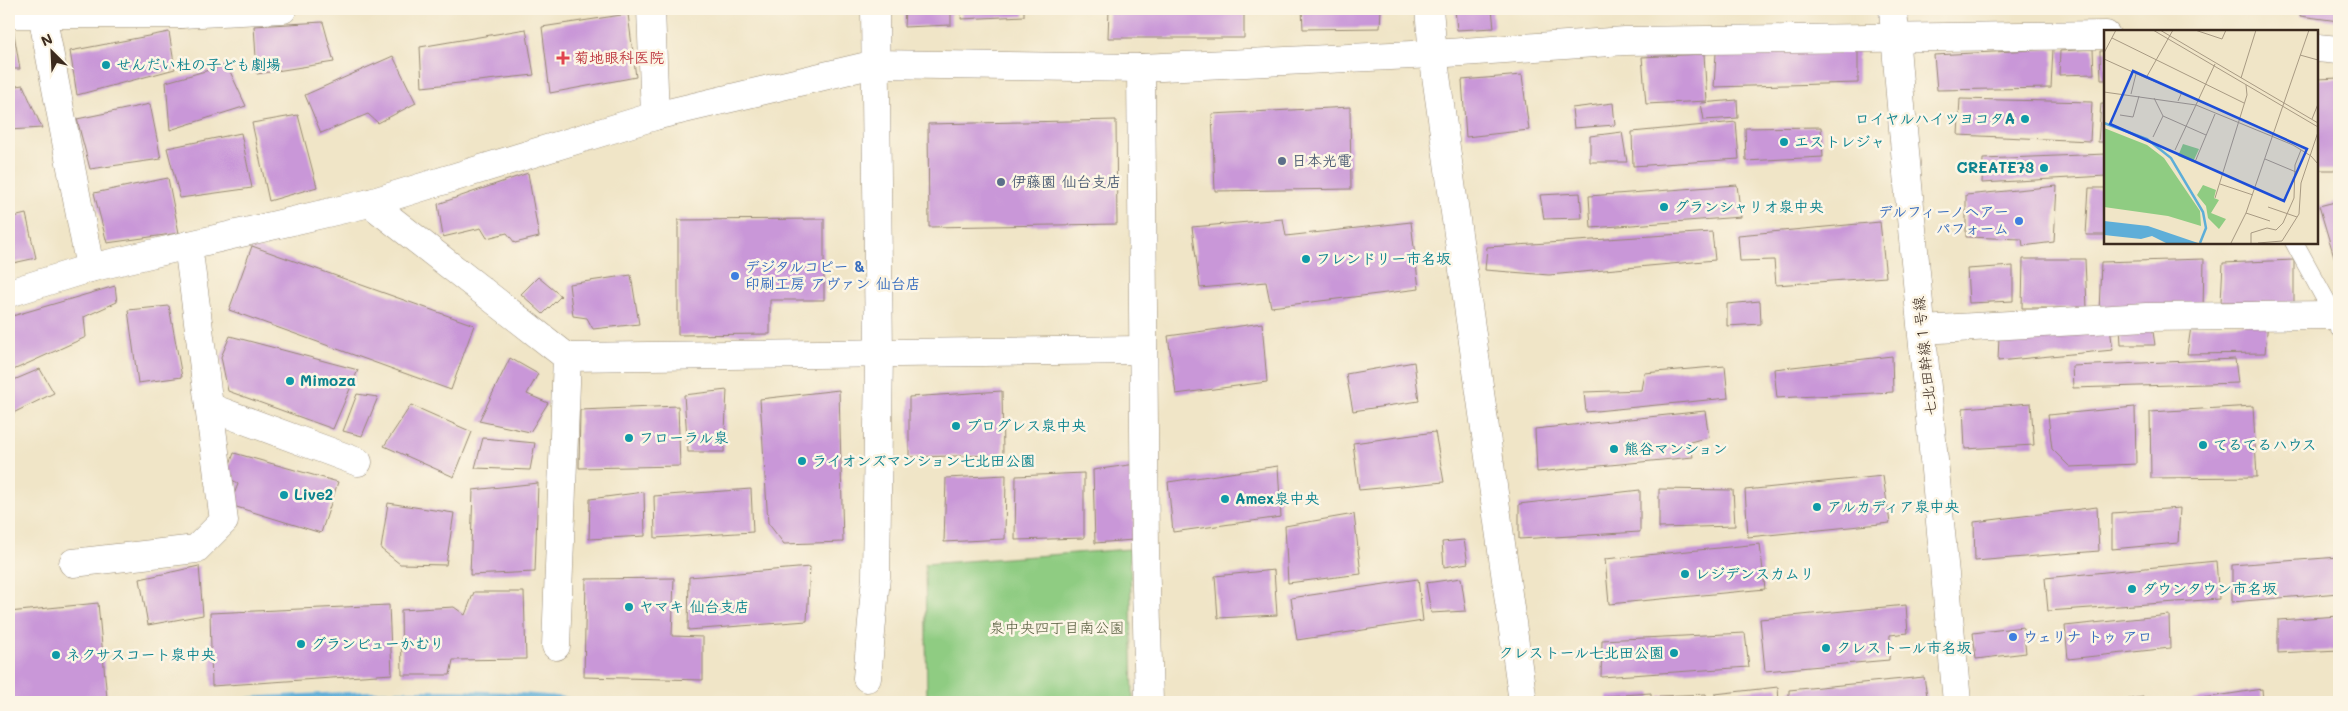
<svg xmlns="http://www.w3.org/2000/svg" width="2348" height="711" viewBox="0 0 2348 711" font-family="Mali,'Klee One',sans-serif">
	<style>
		.green { fill: #8fcc82; stroke: #657b50 }
		.lines { fill: none; stroke-linecap: round; stroke-linejoin: round }
		.stream { stroke: #5eaed8; stroke-width: 10 }
		.building { fill: #c997d8 }
		.service-casing { stroke: #968872; stroke-width: 19 }
		.minor-casing { stroke: #968872; stroke-width: 29 }
		.tertiary-casing { stroke: #968872; stroke-width: 29 }
		.service { stroke: #fff; stroke-width: 18 }
		.minor { stroke: #fff; stroke-width: 28 }
		.tertiary { stroke: #fff; stroke-width: 28 }
		.health-dot { fill: #e0444e; stroke: #fcf5e5; stroke-width: 2 }
		.culture-dot { fill: #0f9aa8; stroke: #fcf5e5; stroke-width: 2 }
		.service-dot { fill: #5c6f8a; stroke: #fcf5e5; stroke-width: 2 }
		.shop-dot { fill: #3f7fe0; stroke: #fcf5e5; stroke-width: 2 }
		.labels { text-anchor: middle; stroke-width: 5; stroke-linejoin: round; paint-order: stroke }
		.health-label { font-size: 15px; font-weight: bold; fill: #be3a42; stroke: #fcf5e5; text-anchor: start }
		.culture-label { font-size: 15px; font-weight: bold; fill: #0d838f; stroke: #fcf5e5; text-anchor: start }
		.service-label { font-size: 15px; font-weight: bold; fill: #4e5e75; stroke: #fcf5e5; text-anchor: start }
		.shop-label { font-size: 15px; font-weight: bold; fill: #366cbe; stroke: #fcf5e5; text-anchor: start }
		.street-label { font-size: 15px; fill: #3b2a1e; stroke: #fcf5e5 }
		.park-label { font-size: 15px; fill: #545b3c; stroke: #fcf5e5 }
		.inset-river { fill: none; stroke: #5eaed8; stroke-width: 2.5 }
		.inset-road { fill: none; stroke: #a89a83; stroke-width: 1 }
		.view { fill: #1d4ed8; fill-opacity: 0.15; stroke: #1d4ed8; stroke-width: 2.5 }
		.inset-edge { fill: none; stroke: #3b2a1e; stroke-width: 2.5 }
	</style>
	<rect width="100%" height="100%" fill="#fcf5e5"/>
	<filter id="ink" filterUnits="userSpaceOnUse"><feTurbulence type="fractalNoise" baseFrequency=".02" numOctaves="2"/><feDisplacementMap in="SourceGraphic" scale="10" xChannelSelector="R" yChannelSelector="G"/><feConvolveMatrix kernelMatrix="1 2 1 2 8 2 1 2 1" color-interpolation-filters="sRGB"/></filter>
	<filter id="wash" filterUnits="userSpaceOnUse"><feTurbulence type="fractalNoise" baseFrequency=".0096" numOctaves="4" result="noise"/><feDisplacementMap in="SourceGraphic" scale="20" xChannelSelector="R" yChannelSelector="G"/><feGaussianBlur stdDeviation="1.12" result="paint"/><feColorMatrix in="noise" values="0 0 0 0 0 0 0 0 0 0 0 0 0 0 0 0 0 1.4 0 .05"/><feComposite in="paint" operator="in"/></filter>
	<g filter="url(#wash)">
		<rect width="100%" height="100%" fill="#f0e5c7"/>
		<path class="green" d="M 1130,549 L 1133,702 L 927,702 L 925,564 Z"/>
		<g class="lines">
			<path class="stream" d="M 249,702 C 354,696 461,690 566,702"/>
		</g>
		<g id="blocks">
			<g class="building">
				<path d="M 905,9 L 951,9 L 951,25 L 904,27 Z"/>
				<path d="M 962,9 L 1024,9 L 1024,16 L 961,19 Z"/>
				<path d="M 1109,9 L 1244,9 L 1244,38 L 1108,38 Z"/>
				<path d="M 1302,9 L 1381,9 L 1380,28 L 1303,29 Z"/>
				<path d="M 1455,9 L 1492,9 L 1494,28 L 1457,30 Z"/>
				<path d="M 2301,9 L 2339,9 L 2339,21 L 2300,16 Z"/>
				<path d="M 628,14 L 636,77 L 550,93 L 542,27 Z"/>
				<path d="M 323,22 L 334,62 L 257,74 L 254,26 Z"/>
				<path d="M 9,28 L 13,28 L 20,69 L 9,69 Z"/>
				<path d="M 526,29 L 534,75 L 422,87 L 420,47 Z"/>
				<path d="M 169,32 L 175,69 L 77,95 L 70,51 Z"/>
				<path d="M 2053,49 L 2051,88 L 1937,90 L 1934,55 Z"/>
				<path d="M 2093,49 L 2094,74 L 2059,75 L 2060,51 Z"/>
				<path d="M 1858,51 L 1858,83 L 1714,87 L 1716,53 Z"/>
				<path d="M 2100,51 L 2106,51 L 2106,80 L 2101,80 Z"/>
				<path d="M 1704,54 L 1707,101 L 1646,104 L 1642,57 Z"/>
				<path d="M 393,56 L 416,103 L 378,123 L 368,114 L 321,133 L 305,95 Z"/>
				<path d="M 227,65 L 246,106 L 170,130 L 166,82 Z"/>
				<path d="M 1522,75 L 1529,130 L 1466,137 L 1462,80 Z"/>
				<path d="M 2339,78 L 2339,170 L 2317,170 L 2317,79 Z"/>
				<path d="M 23,85 L 42,128 L 9,130 L 9,87 Z"/>
				<path d="M 1960,99 L 2092,102 L 2090,141 L 1958,135 Z"/>
				<path d="M 1737,100 L 1738,118 L 1704,120 L 1701,103 Z"/>
				<path d="M 1613,103 L 1615,125 L 1574,128 L 1572,108 Z"/>
				<path d="M 150,104 L 161,159 L 90,169 L 77,119 Z"/>
				<path d="M 2101,104 L 2106,104 L 2106,142 L 2098,142 Z"/>
				<path d="M 1350,107 L 1351,189 L 1215,191 L 1212,114 Z"/>
				<path d="M 298,115 L 317,187 L 269,201 L 252,123 Z"/>
				<path d="M 1116,120 L 1117,224 L 929,227 L 928,124 Z"/>
				<path d="M 1736,122 L 1739,159 L 1633,166 L 1632,132 Z"/>
				<path d="M 1821,127 L 1823,157 L 1746,161 L 1745,128 Z"/>
				<path d="M 1622,132 L 1627,162 L 1590,162 L 1590,136 Z"/>
				<path d="M 241,133 L 252,188 L 180,198 L 167,148 Z"/>
				<path d="M 2106,154 L 2106,176 L 1982,183 L 1983,159 Z"/>
				<path d="M 528,173 L 539,237 L 515,243 L 507,233 L 487,238 L 481,228 L 443,237 L 438,204 Z"/>
				<path d="M 168,178 L 179,233 L 107,243 L 94,193 Z"/>
				<path d="M 1737,185 L 1741,217 L 1591,228 L 1589,196 Z"/>
				<path d="M 2057,186 L 2054,242 L 2023,246 L 2022,239 L 1966,237 L 1966,195 Z"/>
				<path d="M 2089,188 L 2106,188 L 2106,235 L 2086,235 Z"/>
				<path d="M 1580,193 L 1582,218 L 1544,219 L 1540,195 Z"/>
				<path d="M 2339,201 L 2339,273 L 2319,206 Z"/>
				<path d="M 26,214 L 36,258 L 9,264 L 9,218 Z"/>
				<path d="M 824,219 L 824,300 L 770,300 L 770,334 L 678,335 L 678,220 Z"/>
				<path d="M 1283,219 L 1286,236 L 1411,222 L 1419,289 L 1271,307 L 1266,282 L 1200,288 L 1192,227 Z"/>
				<path d="M 1880,222 L 1886,277 L 1776,285 L 1774,260 L 1740,261 L 1738,235 Z"/>
				<path d="M 1712,232 L 1715,260 L 1549,275 L 1485,270 L 1487,247 Z"/>
				<path d="M 252,246 L 474,325 L 451,390 L 229,310 Z"/>
				<path d="M 2023,259 L 2085,259 L 2087,308 L 2022,308 Z"/>
				<path d="M 2204,259 L 2203,310 L 2099,313 L 2101,262 Z"/>
				<path d="M 2294,260 L 2294,303 L 2221,302 L 2223,263 Z"/>
				<path d="M 2013,266 L 2013,301 L 1969,303 L 1967,269 Z"/>
				<path d="M 631,275 L 639,324 L 593,329 L 587,318 L 573,316 L 569,284 Z"/>
				<path d="M 538,277 L 561,296 L 543,314 L 521,294 Z"/>
				<path d="M 115,286 L 117,302 L 84,317 L 86,337 L 9,372 L 9,317 Z"/>
				<path d="M 1760,301 L 1761,324 L 1727,326 L 1727,304 Z"/>
				<path d="M 169,306 L 182,377 L 138,383 L 128,310 Z"/>
				<path d="M 2268,322 L 2265,353 L 2187,354 L 2191,327 Z"/>
				<path d="M 1262,323 L 1267,382 L 1176,394 L 1168,336 Z"/>
				<path d="M 2152,325 L 2155,345 L 2121,345 L 2120,326 Z"/>
				<path d="M 2110,328 L 2113,350 L 1998,361 L 1999,336 Z"/>
				<path d="M 230,336 L 358,370 L 333,429 L 228,391 L 221,357 Z"/>
				<path d="M 1892,356 L 1893,392 L 1777,398 L 1774,369 Z"/>
				<path d="M 510,358 L 538,374 L 527,394 L 548,403 L 530,432 L 479,421 Z"/>
				<path d="M 2235,359 L 2238,383 L 2073,388 L 2072,366 Z"/>
				<path d="M 1414,362 L 1419,401 L 1353,411 L 1346,374 Z"/>
				<path d="M 1725,366 L 1728,398 L 1586,412 L 1584,392 L 1641,390 L 1644,373 Z"/>
				<path d="M 40,369 L 54,393 L 9,415 L 9,382 Z"/>
				<path d="M 727,390 L 724,452 L 688,452 L 684,395 Z"/>
				<path d="M 839,390 L 843,542 L 784,544 L 768,523 L 760,399 Z"/>
				<path d="M 1002,391 L 1003,455 L 909,457 L 909,397 Z"/>
				<path d="M 357,394 L 378,397 L 362,436 L 343,431 Z"/>
				<path d="M 2031,403 L 2034,445 L 1965,449 L 1963,408 Z"/>
				<path d="M 411,405 L 472,432 L 454,477 L 384,446 Z"/>
				<path d="M 678,406 L 680,466 L 579,468 L 580,410 Z"/>
				<path d="M 2253,406 L 2257,477 L 2151,478 L 2150,412 Z"/>
				<path d="M 2135,407 L 2136,464 L 2070,467 L 2052,449 L 2048,415 Z"/>
				<path d="M 1705,411 L 1709,437 L 1690,442 L 1693,457 L 1537,472 L 1535,429 Z"/>
				<path d="M 1435,432 L 1444,482 L 1359,490 L 1353,443 Z"/>
				<path d="M 483,438 L 535,443 L 530,470 L 475,468 Z"/>
				<path d="M 234,453 L 338,482 L 321,533 L 230,505 L 238,484 L 226,475 Z"/>
				<path d="M 1136,464 L 1133,540 L 1095,543 L 1093,470 Z"/>
				<path d="M 1278,466 L 1281,517 L 1173,532 L 1168,482 Z"/>
				<path d="M 1084,473 L 1084,538 L 1015,540 L 1016,476 Z"/>
				<path d="M 1006,475 L 1005,539 L 944,542 L 946,478 Z"/>
				<path d="M 1883,476 L 1890,523 L 1748,537 L 1745,490 Z"/>
				<path d="M 538,483 L 535,572 L 470,575 L 473,490 Z"/>
				<path d="M 751,489 L 753,532 L 655,538 L 654,496 Z"/>
				<path d="M 1659,489 L 1733,490 L 1735,526 L 1659,528 Z"/>
				<path d="M 1640,490 L 1640,532 L 1519,539 L 1519,504 Z"/>
				<path d="M 644,492 L 645,536 L 589,539 L 590,499 Z"/>
				<path d="M 388,503 L 454,513 L 446,565 L 400,564 L 381,549 Z"/>
				<path d="M 2097,507 L 2099,551 L 1975,561 L 1974,522 Z"/>
				<path d="M 2180,508 L 2178,543 L 2112,549 L 2112,513 Z"/>
				<path d="M 1354,514 L 1361,574 L 1288,583 L 1285,526 Z"/>
				<path d="M 1464,540 L 1468,563 L 1444,567 L 1442,542 Z"/>
				<path d="M 1760,544 L 1765,589 L 1609,604 L 1605,559 Z"/>
				<path d="M 2339,557 L 2339,593 L 2232,602 L 2232,565 Z"/>
				<path d="M 2216,561 L 2219,599 L 2048,611 L 2045,578 Z"/>
				<path d="M 199,566 L 203,615 L 148,625 L 140,579 Z"/>
				<path d="M 810,567 L 807,621 L 688,630 L 689,577 Z"/>
				<path d="M 1274,570 L 1277,615 L 1218,618 L 1215,576 Z"/>
				<path d="M 674,578 L 672,636 L 703,637 L 703,680 L 584,677 L 586,579 Z"/>
				<path d="M 1461,578 L 1466,611 L 1431,613 L 1426,583 Z"/>
				<path d="M 1418,579 L 1423,621 L 1297,640 L 1291,598 Z"/>
				<path d="M 474,592 L 524,592 L 526,659 L 453,660 L 450,675 L 402,675 L 401,610 L 454,607 L 465,615 Z"/>
				<path d="M 98,603 L 107,698 L 56,702 L 9,702 L 9,612 Z"/>
				<path d="M 389,605 L 392,674 L 212,686 L 210,613 Z"/>
				<path d="M 1906,605 L 1908,633 L 1890,635 L 1889,660 L 1765,671 L 1760,619 Z"/>
				<path d="M 2169,615 L 2170,648 L 2068,659 L 2065,626 Z"/>
				<path d="M 2339,616 L 2339,650 L 2278,653 L 2278,620 Z"/>
				<path d="M 2023,627 L 2026,653 L 1976,659 L 1973,633 Z"/>
				<path d="M 1745,633 L 1749,667 L 1601,677 L 1602,640 Z"/>
				<path d="M 1924,677 L 1928,702 L 1789,702 L 1789,690 Z"/>
				<path d="M 1778,687 L 1779,702 L 1715,702 L 1715,694 Z"/>
				<path d="M 2262,689 L 2263,702 L 2184,702 L 2184,701 Z"/>
				<path d="M 1651,693 L 1651,702 L 1607,702 L 1607,696 Z"/>
				<path d="M 1706,694 L 1707,702 L 1659,702 L 1659,696 Z"/>
				<path d="M 2143,697 L 2143,702 L 2117,702 L 2117,701 Z"/>
			</g>
		</g>
	</g>
	<g filter="url(#ink)">
		<use href="#blocks" fill-opacity="0" stroke="#968872" stroke-width="1"/>
		<g class="lines">
			<g class="service-casing">
				<path id="service" d="M 2294,242 L 2334,315 L 2339,328"/>
			</g>
			<g class="minor-casing">
				<g id="minor">
					<path d="M 651,9 L 655,116"/>
					<path d="M 1429,9 L 1433,54 L 1523,702"/>
					<path d="M 9,14 L 181,14 L 182,9"/>
					<path d="M 42,14 L 90,268"/>
					<path d="M 181,14 L 283,9"/>
					<path d="M 2317,48 L 2339,50"/>
					<path d="M 1141,68 L 1145,549 L 1149,702"/>
					<path d="M 370,203 L 567,357 L 556,646"/>
					<path d="M 9,293 L 90,268 L 370,203 L 655,116 L 875,64 L 1141,68 L 1433,54 L 1625,41 L 2106,35"/>
					<path d="M 1922,330 L 2146,317 L 2334,315"/>
					<path d="M 567,357 L 1143,350"/>
					<path d="M 209,407 L 358,462"/>
					<path d="M 73,563 L 196,549 L 224,521 L 188,245"/>
					<path d="M 867,678 L 876,577 L 879,353 L 875,9"/>
				</g>
			</g>
			<g class="tertiary-casing">
				<path id="tertiary" d="M 1893,9 C 1911,240 1936,471 1957,702"/>
			</g>
			<use href="#service" class="service"/>
			<use href="#minor" class="minor"/>
			<use href="#tertiary" class="tertiary"/>
		</g>
	</g>
	<path class="health-dot" d="M560.5 50.5h5v5h5v5h-5v5h-5v-5h-5v-5h5z"/>
	<g class="culture-dot">
		<circle cx="106" cy="65" r="5"/>
		<circle cx="2025" cy="119" r="5"/>
		<circle cx="1784" cy="142" r="5"/>
		<circle cx="2044" cy="168" r="5"/>
		<circle cx="1664" cy="207" r="5"/>
		<circle cx="1306" cy="259" r="5"/>
		<circle cx="290" cy="381" r="5"/>
		<circle cx="956" cy="426" r="5"/>
		<circle cx="629" cy="438" r="5"/>
		<circle cx="2203" cy="445" r="5"/>
		<circle cx="1614" cy="449" r="5"/>
		<circle cx="802" cy="461" r="5"/>
		<circle cx="284" cy="495" r="5"/>
		<circle cx="1225" cy="499" r="5"/>
		<circle cx="1817" cy="507" r="5"/>
		<circle cx="1685" cy="574" r="5"/>
		<circle cx="2132" cy="589" r="5"/>
		<circle cx="629" cy="607" r="5"/>
		<circle cx="301" cy="644" r="5"/>
		<circle cx="1826" cy="648" r="5"/>
		<circle cx="1674" cy="653" r="5"/>
		<circle cx="56" cy="655" r="5"/>
	</g>
	<g class="service-dot">
		<circle cx="1282" cy="161" r="5"/>
		<circle cx="1001" cy="182" r="5"/>
	</g>
	<g class="shop-dot">
		<circle cx="2019" cy="221" r="5"/>
		<circle cx="735" cy="276" r="5"/>
		<circle cx="2013" cy="637" r="5"/>
	</g>
	<g class="labels">
		<g class="health-label">
			<text x="574" y="63">菊地眼科医院</text>
		</g>
		<g class="culture-label">
			<text x="116" y="70">せんだい杜の子ども劇場</text>
			<text x="2015" y="124" text-anchor="end">ロイヤルハイツヨコタA</text>
			<text x="1794" y="147">エストレジャ</text>
			<text x="2034" y="173" text-anchor="end">CREATE73</text>
			<text x="1674" y="212">グランシャリオ泉中央</text>
			<text x="1316" y="264">フレンドリー市名坂</text>
			<text x="300" y="386">Mimoza</text>
			<text x="966" y="431">プログレス泉中央</text>
			<text x="639" y="443">フローラル泉</text>
			<text x="2213" y="450">てるてるハウス</text>
			<text x="1624" y="454">熊谷マンション</text>
			<text x="812" y="466">ライオンズマンション七北田公園</text>
			<text x="294" y="500">Live2</text>
			<text x="1235" y="504">Amex泉中央</text>
			<text x="1827" y="512">アルカディア泉中央</text>
			<text x="1695" y="579">レジデンスカムリ</text>
			<text x="2142" y="594">ダウンタウン市名坂</text>
			<text x="639" y="612">ヤマキ 仙台支店</text>
			<text x="311" y="649">グランビューかむり</text>
			<text x="1836" y="653">クレストール市名坂</text>
			<text x="1664" y="658" text-anchor="end">クレストール七北田公園</text>
			<text x="66" y="660">ネクサスコート泉中央</text>
		</g>
		<g class="service-label">
			<text x="1292" y="166">日本光電</text>
			<text x="1011" y="187">伊藤園 仙台支店</text>
		</g>
		<g class="shop-label">
			<text x="2009" y="217" text-anchor="end">デルフィーノヘアー<tspan x="2009" dy="17">パフォーム</tspan></text>
			<text x="745" y="272">デジタルコピー &amp;<tspan x="745" dy="17">印刷工房 アヴァン 仙台店</tspan></text>
			<text x="2023" y="642">ウェリナ トゥ アロ</text>
		</g>
		<g class="street-label">
			<text transform="translate(1925 356) rotate(-96)" y="5">七北田幹線１号線</text>
		</g>
		<g class="park-label">
			<text x="1057" y="633">泉中央四丁目南公園</text>
		</g>
	</g>
	<g transform="translate(2104 30)">
		<rect width="214" height="214" fill="#f0e5c7"/>
		<path d="M 0,98 L 43,115 L 60,128 L 96,181 L 97,196 L 64,186 L 0,177 ZM 79,114 L 95,119 L 89,132 L 74,126 ZM 99,155 L 112,160 L 110,168 L 115,170 L 107,183 L 122,189 L 115,199 L 104,188 L 102,176 L 93,165 Z" fill="#8fcc82"/>
		<path d="M 0,191 L 44,196 L 94,213 L 62,213 L 48,206 L 37,209 L 0,205 Z" fill="#5eaed8"/>
		<path class="inset-river" d="M 0,93 L 43,109 L 67,128 L 99,182 L 102,198 L 96,213"/>
		<path class="inset-road" d="M 49,0 L 214,97M 56,0 L 214,93M 91,0 L 118,9 L 122,0M 8,8 L 140,73M 0,23 L 12,0M 196,25 L 214,30M 0,29 L 42,48 L 69,0M 42,48 L 78,62 L 74,71M 137,48 L 152,0M 0,62 L 92,75 L 189,115 L 207,126 L 214,134M 27,64 L 32,44M 16,85 L 29,87 L 35,66M 59,86 L 102,105M 208,89 L 214,74M 49,107 L 59,86 L 50,68M 71,120 L 111,34M 161,129 L 192,142M 91,132 L 111,84M 116,154 L 149,165M 111,168 L 143,65 L 142,55M 164,177 L 193,187M 142,183 L 166,191M 127,213 L 142,183 L 205,0M 147,213 L 147,203 L 163,198 L 172,200 L 179,193 L 190,168 L 191,135 L 197,120M 154,213 L 178,211 L 195,184 L 197,153 L 214,102"/>
		<path class="view" d="M 29,41 L 203,119 L 180,171 L 6,94 Z"/>
		<rect width="214" height="214" class="inset-edge"/>
	</g>
	<rect width="2348" height="711" fill="none" stroke="#fcf5e5" stroke-width="30"/>
	<g transform="translate(52 52) rotate(336)" stroke="#fcf5e5" stroke-width="4" paint-order="stroke">
	<path d="M0-4L9 19L0 12L-9 19Z" fill="#3b2a1e"/>
	<text y="-8" font-size="14" font-weight="bold" text-anchor="middle" fill="#3b2a1e">N</text>
	</g>
</svg>
